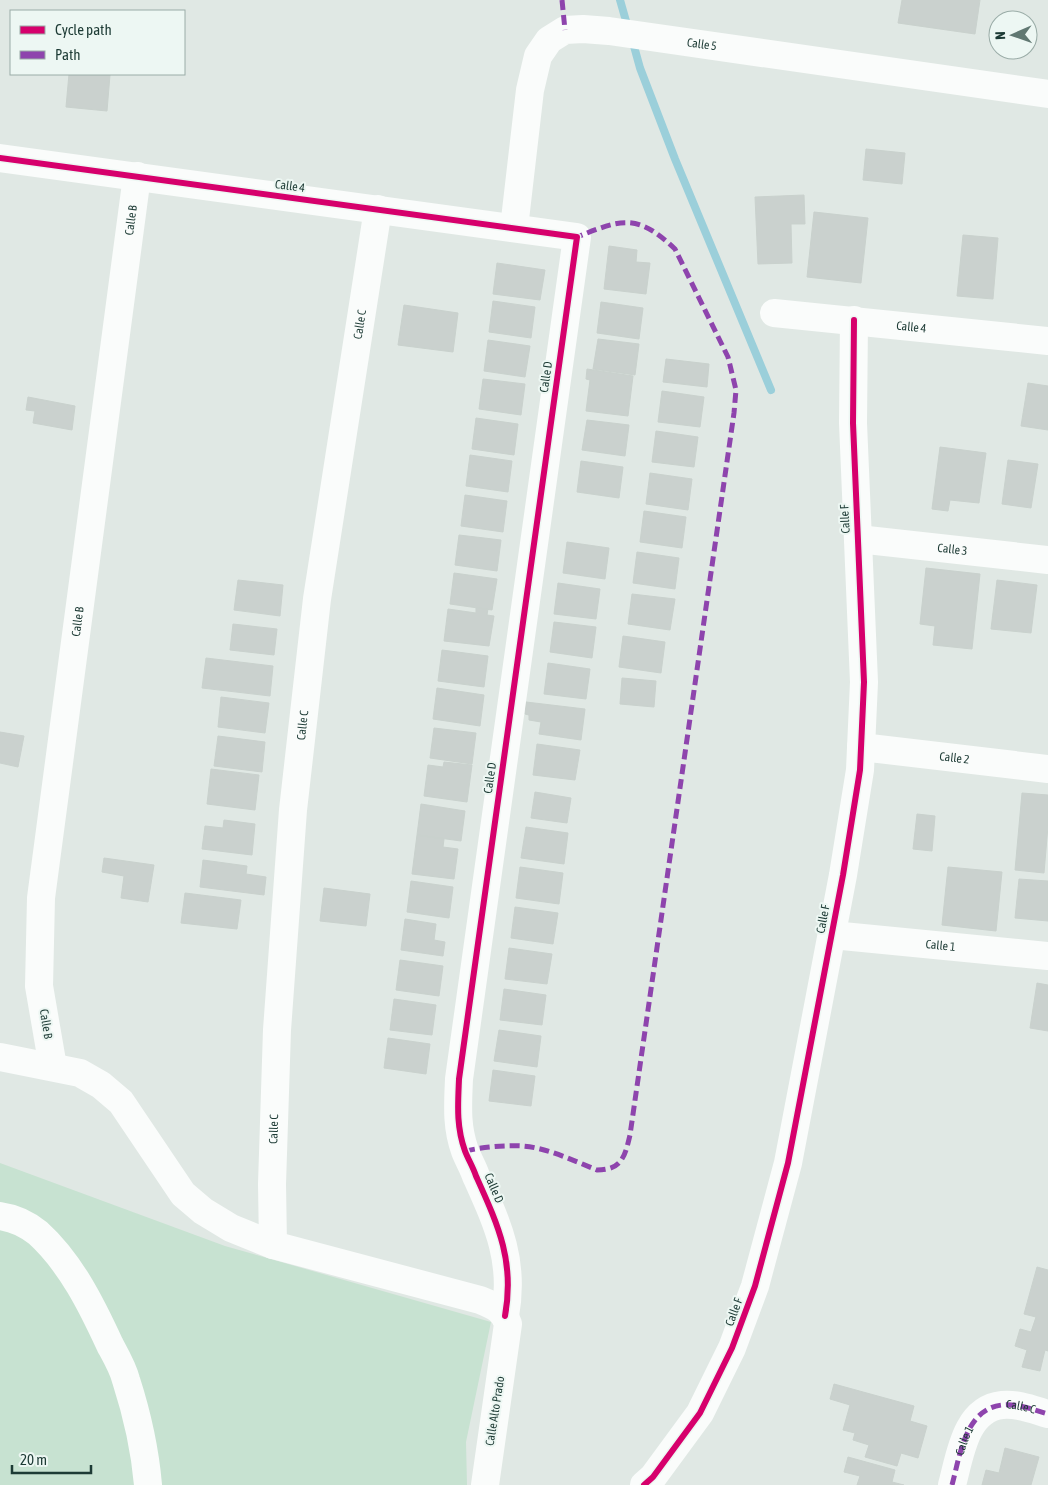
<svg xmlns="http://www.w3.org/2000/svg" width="1048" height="1485" viewBox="0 0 1048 1485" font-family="'Asap Condensed',sans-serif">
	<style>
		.green { fill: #c7e2d1 }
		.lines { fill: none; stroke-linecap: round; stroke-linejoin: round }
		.stream { stroke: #9bcfda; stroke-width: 8 }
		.building { fill: #cad1ce; stroke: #c9d1cd }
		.minor { stroke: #fafcfb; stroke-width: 28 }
		.quiet { stroke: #8e44ad; stroke-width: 5; stroke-dasharray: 10 5; stroke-linecap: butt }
		.cycleway-casing { stroke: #edf7f3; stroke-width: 9 }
		.cycleway { stroke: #d6006c; stroke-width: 6 }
		.labels { text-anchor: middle; stroke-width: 4; stroke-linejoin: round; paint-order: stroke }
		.street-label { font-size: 12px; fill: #1d3b35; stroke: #edf7f3 }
	</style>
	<rect width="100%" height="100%" fill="#e0e8e4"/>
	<path class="green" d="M 0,1163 L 225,1246 L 491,1322 L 466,1442 L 467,1485 L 0,1485 Z"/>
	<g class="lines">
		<g class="stream">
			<path d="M 620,0 L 628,28"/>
			<path d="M 632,39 L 640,68 L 675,159 L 771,390"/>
		</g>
	</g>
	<g class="building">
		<path d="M 902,0 L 980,0 L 975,34 L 898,23 Z"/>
		<path d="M 69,74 L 110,75 L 107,111 L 66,107 Z"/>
		<path d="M 866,149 L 905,153 L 902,184 L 863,180 Z"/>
		<path d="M 804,195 L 805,224 L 791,224 L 792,263 L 758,264 L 755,197 Z"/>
		<path d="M 814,212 L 868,218 L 861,283 L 807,277 Z"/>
		<path d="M 963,235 L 998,238 L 993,299 L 957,296 Z"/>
		<path d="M 609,246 L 637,250 L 636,262 L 650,263 L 646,294 L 604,289 Z"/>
		<path d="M 497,263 L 545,270 L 540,300 L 493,294 Z"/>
		<path d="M 493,301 L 535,307 L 531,338 L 489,332 Z"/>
		<path d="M 601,302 L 643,308 L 639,339 L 597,333 Z"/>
		<path d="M 404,305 L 458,313 L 453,352 L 398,345 Z"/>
		<path d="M 598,339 L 639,344 L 635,375 L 593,369 Z"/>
		<path d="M 488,340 L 530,346 L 525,377 L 484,371 Z"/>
		<path d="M 666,359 L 709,364 L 707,387 L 663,382 Z"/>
		<path d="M 587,369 L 633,376 L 628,416 L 586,411 L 590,380 L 586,379 Z"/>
		<path d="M 483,379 L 525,384 L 521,415 L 479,409 Z"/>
		<path d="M 1028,383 L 1048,386 L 1048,430 L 1021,426 Z"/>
		<path d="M 662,391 L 704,397 L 700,427 L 658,422 Z"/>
		<path d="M 28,397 L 75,406 L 72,430 L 33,423 L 35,411 L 26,410 Z"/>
		<path d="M 476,418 L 518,424 L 514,455 L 472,449 Z"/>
		<path d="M 587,420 L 629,425 L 625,456 L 582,450 Z"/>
		<path d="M 656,431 L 698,437 L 694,467 L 652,462 Z"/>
		<path d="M 940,447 L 986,453 L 979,503 L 950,500 L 948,511 L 932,509 Z"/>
		<path d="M 470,455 L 512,461 L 508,492 L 466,486 Z"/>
		<path d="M 1008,460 L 1038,464 L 1031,508 L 1002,504 Z"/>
		<path d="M 581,461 L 623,467 L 619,498 L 577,492 Z"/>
		<path d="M 650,473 L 692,479 L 688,510 L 646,504 Z"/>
		<path d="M 465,495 L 507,501 L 503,532 L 461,526 Z"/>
		<path d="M 644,511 L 686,517 L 682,548 L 640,542 Z"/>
		<path d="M 459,535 L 501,540 L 497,571 L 455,565 Z"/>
		<path d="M 567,542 L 609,548 L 605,579 L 563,573 Z"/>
		<path d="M 637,552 L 679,558 L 675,589 L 633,583 Z"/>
		<path d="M 926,568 L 980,574 L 972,649 L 933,645 L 935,626 L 920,624 Z"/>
		<path d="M 454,573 L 497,579 L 492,610 L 450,604 Z"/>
		<path d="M 238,580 L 283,585 L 280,616 L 234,610 Z"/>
		<path d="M 997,580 L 1037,585 L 1031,633 L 991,629 Z"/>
		<path d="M 558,583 L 600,589 L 596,619 L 554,614 Z"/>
		<path d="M 632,594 L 675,599 L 670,630 L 628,624 Z"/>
		<path d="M 476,608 L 488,609 L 487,615 L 494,616 L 489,646 L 444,641 L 448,609 L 476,613 Z"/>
		<path d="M 554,622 L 596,627 L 592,658 L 550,652 Z"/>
		<path d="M 233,624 L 277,629 L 274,655 L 230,650 Z"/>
		<path d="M 623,636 L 665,642 L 661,673 L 619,667 Z"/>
		<path d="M 442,650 L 488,656 L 484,687 L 438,681 Z"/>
		<path d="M 206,658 L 273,666 L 270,696 L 202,688 Z"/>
		<path d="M 548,663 L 590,669 L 586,699 L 544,694 Z"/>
		<path d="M 622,678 L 656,681 L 654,707 L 620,704 Z"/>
		<path d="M 437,688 L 484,695 L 480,726 L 433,719 Z"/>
		<path d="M 221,697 L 269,703 L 265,733 L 218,727 Z"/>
		<path d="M 526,702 L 585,709 L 581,740 L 539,734 L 541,722 L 529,720 L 529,715 L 525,714 Z"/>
		<path d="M 434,728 L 476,733 L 472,764 L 430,758 Z"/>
		<path d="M 0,732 L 24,736 L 18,767 L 0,763 Z"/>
		<path d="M 218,736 L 265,742 L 262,772 L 214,766 Z"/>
		<path d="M 537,744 L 580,750 L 575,780 L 533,775 Z"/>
		<path d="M 444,762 L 472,765 L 467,802 L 424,796 L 428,765 L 443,767 Z"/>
		<path d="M 211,769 L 259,775 L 255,810 L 207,804 Z"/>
		<path d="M 535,792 L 571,798 L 567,823 L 531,818 Z"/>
		<path d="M 1022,793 L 1048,795 L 1048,826 L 1044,873 L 1015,870 Z"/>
		<path d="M 421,804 L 465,811 L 461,841 L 417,835 Z"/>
		<path d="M 917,814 L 935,816 L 932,851 L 913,849 Z"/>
		<path d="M 224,820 L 255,824 L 252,855 L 202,849 L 205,826 L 223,828 Z"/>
		<path d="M 526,827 L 568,833 L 564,864 L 521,858 Z"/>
		<path d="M 417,835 L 444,839 L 443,847 L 458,849 L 454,879 L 412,874 Z"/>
		<path d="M 104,858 L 154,865 L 148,902 L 121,898 L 124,876 L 102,872 Z"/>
		<path d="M 203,860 L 247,866 L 246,874 L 266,877 L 264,895 L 200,887 Z"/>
		<path d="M 520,867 L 563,873 L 559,904 L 516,898 Z"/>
		<path d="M 948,867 L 1002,872 L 996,931 L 942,925 Z"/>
		<path d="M 1019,879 L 1048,881 L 1048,921 L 1015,918 Z"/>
		<path d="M 411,881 L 453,887 L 449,918 L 407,912 Z"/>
		<path d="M 324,888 L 370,894 L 366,926 L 320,921 Z"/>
		<path d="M 185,893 L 241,900 L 237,929 L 181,923 Z"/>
		<path d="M 515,907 L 558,913 L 553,944 L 511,938 Z"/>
		<path d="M 405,919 L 436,924 L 434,940 L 445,942 L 443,956 L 401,950 Z"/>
		<path d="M 509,948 L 552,954 L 547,984 L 505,979 Z"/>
		<path d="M 400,960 L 443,966 L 439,996 L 396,990 Z"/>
		<path d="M 1037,983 L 1048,985 L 1048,1031 L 1030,1028 Z"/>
		<path d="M 504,989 L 546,995 L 542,1025 L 500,1020 Z"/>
		<path d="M 394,999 L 436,1005 L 432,1035 L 390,1030 Z"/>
		<path d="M 499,1030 L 541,1036 L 537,1067 L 494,1061 Z"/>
		<path d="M 388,1038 L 430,1044 L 426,1074 L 384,1068 Z"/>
		<path d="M 493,1070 L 535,1076 L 531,1106 L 489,1101 Z"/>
		<path d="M 1037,1267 L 1048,1270 L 1048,1351 L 1045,1350 L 1040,1371 L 1022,1367 L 1027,1350 L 1015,1346 L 1020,1329 L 1031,1332 L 1036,1317 L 1024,1314 Z"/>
		<path d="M 834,1384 L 914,1406 L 910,1421 L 927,1426 L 918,1458 L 901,1453 L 897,1466 L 865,1457 L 869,1445 L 853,1440 L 855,1433 L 843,1430 L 850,1405 L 830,1399 Z"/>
		<path d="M 1005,1448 L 1039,1457 L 1031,1485 L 982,1485 L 986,1470 L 999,1473 Z"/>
		<path d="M 848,1457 L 895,1470 L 892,1482 L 904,1485 L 857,1485 L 860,1476 L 844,1472 Z"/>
	</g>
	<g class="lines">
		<g class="minor">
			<path d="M 0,158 L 577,237 L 459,1079 C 458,1104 456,1126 465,1151 C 468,1159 473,1167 476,1176 C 498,1225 515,1261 505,1316"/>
			<path id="s1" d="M 514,228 L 530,90 L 538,56 L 549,40 L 565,30 L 583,29 L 609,31 L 1048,94"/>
			<path id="s2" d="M 774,313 L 1048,341"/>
			<path id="s3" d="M 858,539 L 1048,560"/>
			<path id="s4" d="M 861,747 L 1048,769"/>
			<path id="s5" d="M 832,935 L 1048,956"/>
			<path d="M 0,1057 L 80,1073 L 101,1085 L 121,1102 L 183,1194 L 203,1211 L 231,1228 L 273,1245 L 480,1300 C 495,1306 503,1309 508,1324 L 485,1485"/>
			<path id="s6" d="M 53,1067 L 39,986 L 41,898 L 137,176"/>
			<path d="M 0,1216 C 14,1218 27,1224 38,1233 C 71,1263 92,1306 110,1345 C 116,1356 123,1368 126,1380 C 137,1414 145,1450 148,1485"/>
			<path id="s7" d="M 273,1245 L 272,1184 L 277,1030 L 293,810 L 317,599 L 378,209"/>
			<path d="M 644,1485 L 653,1477 L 700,1413 L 732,1348 L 755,1286 L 788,1163 L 843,875 L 860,770 L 864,682 L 853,423 L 854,320"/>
			<path id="s8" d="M 952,1485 C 960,1456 965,1409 1002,1405 C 1017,1403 1034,1410 1048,1414"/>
		</g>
		<g class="quiet">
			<path d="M 562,0 L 565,30"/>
			<path d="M 465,1151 C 484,1147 504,1145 523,1146 C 548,1148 574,1161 597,1170 C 622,1170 625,1156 630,1135 L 734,413 L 736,390 L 728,357 L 675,249 C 637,213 622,219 577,237"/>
			<path d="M 952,1485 C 960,1456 965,1409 1002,1405 C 1017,1403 1034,1410 1048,1414"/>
		</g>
		<g class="cycleway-casing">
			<g id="cycleway">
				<path d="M 0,158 L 577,237 L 459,1079 C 458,1104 456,1126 465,1151 C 468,1159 473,1167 476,1176 C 498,1225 515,1261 505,1316"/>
				<path d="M 644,1485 L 653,1477 L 700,1413 L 732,1348 L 755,1286 L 788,1163 L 843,875 L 860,770 L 864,682 L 853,423 L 854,320"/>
			</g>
		</g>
		<use href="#cycleway" class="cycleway"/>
	</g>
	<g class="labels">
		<g class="street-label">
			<text dy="4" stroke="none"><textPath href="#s1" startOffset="350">Calle 5</textPath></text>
			<text transform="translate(290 186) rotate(8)" y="4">Calle 4</text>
			<text dy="4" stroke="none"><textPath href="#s6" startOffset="854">Calle B</textPath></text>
			<text dy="4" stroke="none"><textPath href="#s7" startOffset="926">Calle C</textPath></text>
			<text dy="4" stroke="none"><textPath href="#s2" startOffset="138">Calle 4</textPath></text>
			<text transform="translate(546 377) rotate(-82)" y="4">Calle D</text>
			<text transform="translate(845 519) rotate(-93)" y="4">Calle F</text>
			<text dy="4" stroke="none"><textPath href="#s3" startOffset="95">Calle 3</textPath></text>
			<text dy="4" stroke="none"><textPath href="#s6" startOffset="449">Calle B</textPath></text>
			<text dy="4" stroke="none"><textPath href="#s7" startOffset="521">Calle C</textPath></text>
			<text dy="4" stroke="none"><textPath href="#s4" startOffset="94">Calle 2</textPath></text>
			<text transform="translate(490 778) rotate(-82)" y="4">Calle D</text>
			<text transform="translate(823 919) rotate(-79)" y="4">Calle F</text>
			<text dy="4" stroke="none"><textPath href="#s5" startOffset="109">Calle 1</textPath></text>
			<text transform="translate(46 1024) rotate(81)" y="4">Calle B</text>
			<text dy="4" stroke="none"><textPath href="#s7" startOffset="116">Calle C</textPath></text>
			<text transform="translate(494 1188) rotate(67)" y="4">Calle D</text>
			<text transform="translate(734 1312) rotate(-70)" y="4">Calle F</text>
			<text dy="4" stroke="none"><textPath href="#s8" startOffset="120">Calle C</textPath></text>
			<text transform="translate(495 1411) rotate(-81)" y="4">Calle Alto Prado</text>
			<text dy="4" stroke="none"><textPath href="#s8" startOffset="46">Calle 1</textPath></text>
		</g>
	</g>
	<rect x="10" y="10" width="175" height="65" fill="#edf7f3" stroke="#9aaca7"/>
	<rect x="20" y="26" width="25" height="8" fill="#d6006c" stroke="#9aaca7"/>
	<text x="55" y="35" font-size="15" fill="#1d3b35">Cycle path</text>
	<rect x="20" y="51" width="25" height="8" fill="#8e44ad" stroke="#9aaca7"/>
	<text x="55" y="60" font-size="15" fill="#1d3b35">Path</text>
	<g transform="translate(1013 35) rotate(268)"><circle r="24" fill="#edf7f3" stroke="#9aaca7"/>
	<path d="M0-4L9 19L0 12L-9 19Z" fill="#617872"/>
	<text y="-8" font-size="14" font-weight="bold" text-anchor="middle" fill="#1d3b35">N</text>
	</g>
	<path d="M12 1465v8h79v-8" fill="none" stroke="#1d3b35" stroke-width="2.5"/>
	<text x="20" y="1465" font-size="15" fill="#1d3b35" stroke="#edf7f3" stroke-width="4" paint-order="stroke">20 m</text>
</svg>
